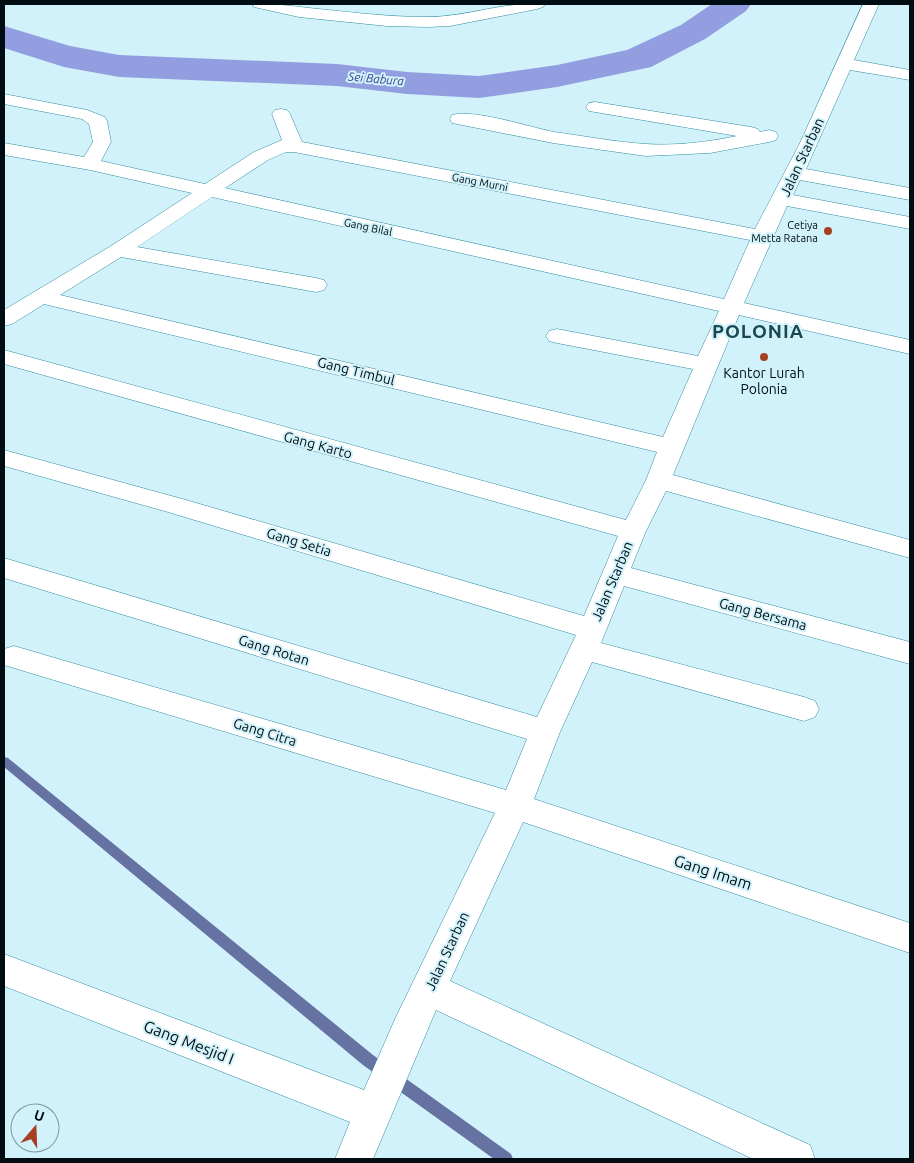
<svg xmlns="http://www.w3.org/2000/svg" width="914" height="1163" viewBox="0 0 914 1163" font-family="Ubuntu,sans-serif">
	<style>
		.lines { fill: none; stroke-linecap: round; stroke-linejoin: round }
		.stream { fill: #6673a2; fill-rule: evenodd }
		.river { fill: #929edf; fill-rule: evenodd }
		.minor-casing { stroke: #2f8ca0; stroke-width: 1 }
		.minor { fill: #fff; fill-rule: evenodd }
		.poi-dot { fill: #a83f23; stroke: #d1f2fa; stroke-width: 2 }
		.labels { text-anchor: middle; stroke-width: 4; stroke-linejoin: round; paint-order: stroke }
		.far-street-label { font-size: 11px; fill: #000e13; stroke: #d1f2fa }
		.far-poi-label { font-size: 11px; fill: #000e13; stroke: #d1f2fa; text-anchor: end }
		.far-water-label { font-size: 12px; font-style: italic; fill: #39408c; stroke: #d1f2fa }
		.street-label { font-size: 14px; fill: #000e13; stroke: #d1f2fa }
		.poi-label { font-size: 14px; fill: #000e13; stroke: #d1f2fa }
		.near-street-label { font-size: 16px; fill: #000e13; stroke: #d1f2fa }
		.district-label { font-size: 19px; font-weight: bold; letter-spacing: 1px; fill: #184853; stroke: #d1f2fa }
	</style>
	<rect width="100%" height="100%" fill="#d1f2fa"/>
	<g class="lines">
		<path class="stream" d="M 4,757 L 8,758 L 373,1055 L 511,1154 L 513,1159 L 494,1159 L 363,1065 L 4,767 Z"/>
		<path class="river" d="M 712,4 L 751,4 L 746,11 L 705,39 L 651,67 L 557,87 L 479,98 L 407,94 L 337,86 L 119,77 L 64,67 L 4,48 L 4,26 L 70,46 L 119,55 L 337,64 L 407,72 L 479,76 L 557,65 L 627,50 L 681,25 Z"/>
		<g class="minor-casing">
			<g id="minor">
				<path d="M 252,4 C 271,3 290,6 309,8 C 348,12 388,17 427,17 C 467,17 505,1 545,4 L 543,7 L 537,9 L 450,26 L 428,27 L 387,26 L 299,17 L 254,7 Z"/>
				<path d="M 863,4 L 879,4 L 854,60 L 910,70 L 910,80 L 850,70 L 806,169 L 910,188 L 910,200 L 800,180 L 793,195 L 910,217 L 910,229 L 787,206 L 744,303 L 910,340 L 910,354 L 739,315 L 673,475 L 910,540 L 910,558 L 666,491 L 646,531 L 631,568 L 910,642 L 910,664 L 624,586 L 601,643 L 804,697 L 815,701 L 819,709 L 815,717 L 804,721 L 592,662 L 560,732 L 534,799 L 910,923 L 910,953 L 523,822 L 450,981 L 810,1145 L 815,1159 L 753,1159 L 436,1010 L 373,1159 L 335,1159 L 350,1122 L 4,986 L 4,954 L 364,1090 L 395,1019 L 495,813 L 4,665 L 4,649 L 14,646 L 506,790 L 527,739 L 4,578 L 4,558 L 537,717 L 576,635 L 168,512 L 4,466 L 4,450 L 186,500 L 584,616 L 618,536 L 4,364 L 4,350 L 626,520 L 646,480 L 657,452 L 44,304 L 12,324 L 4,326 L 4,310 L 111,246 L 192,193 L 90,170 L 4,155 L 4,143 L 84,157 L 93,142 L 89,124 L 82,119 L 4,104 L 4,94 L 87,110 L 105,117 L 107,121 L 111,142 L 101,161 L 205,184 L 254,152 L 282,140 L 272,114 L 275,110 L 281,109 L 287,110 L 290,114 L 302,142 L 755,229 L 800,143 ZM 286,152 L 294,152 L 750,240 L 724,299 L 225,188 L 268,160 ZM 212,197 L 719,311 L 698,356 L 557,329 L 549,331 L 546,336 L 549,341 L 557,343 L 693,369 L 663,437 L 60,295 L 121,257 L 316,292 L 324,290 L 327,285 L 324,280 L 316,278 L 137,247 Z"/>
				<path d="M 595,102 L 751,127 L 758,129 L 760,132 L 769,130 L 776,132 L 778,136 L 776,140 L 769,142 L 710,153 L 646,156 L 553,143 L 452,123 L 450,119 L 452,115 C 475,109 529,127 554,132 C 584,136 615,142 646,144 C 676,146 708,142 737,136 L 589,111 L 586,107 L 589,103 Z"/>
			</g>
		</g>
		<use href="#minor" class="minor"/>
	</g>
	<g class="poi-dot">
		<circle cx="828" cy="231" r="5"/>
		<circle cx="764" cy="357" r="5"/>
	</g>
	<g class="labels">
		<g class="far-street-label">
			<text transform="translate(480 182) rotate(11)" y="4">Gang Murni</text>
			<text transform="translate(368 227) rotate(12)" y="4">Gang Bilal</text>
		</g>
		<g class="far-poi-label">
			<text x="818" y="229">Cetiya<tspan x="818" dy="13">Metta Ratana</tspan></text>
		</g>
		<g class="far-water-label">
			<text transform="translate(376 79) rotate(5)" y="4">Sei Babura</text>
		</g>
		<g class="street-label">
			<text transform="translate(802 157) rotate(-65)" y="5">Jalan Starban</text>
			<text transform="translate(356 371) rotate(14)" y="5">Gang Timbul</text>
			<text transform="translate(318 445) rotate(15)" y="5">Gang Karto</text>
			<text transform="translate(299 542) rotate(17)" y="5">Gang Setia</text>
			<text transform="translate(612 581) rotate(-67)" y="5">Jalan Starban</text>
			<text transform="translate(763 614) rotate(15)" y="5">Gang Bersama</text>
			<text transform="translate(274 650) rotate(17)" y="5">Gang Rotan</text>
			<text transform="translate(265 732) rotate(17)" y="5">Gang Citra</text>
			<text transform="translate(447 951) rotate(-65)" y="5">Jalan Starban</text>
		</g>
		<g class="poi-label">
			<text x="764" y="378">Kantor Lurah<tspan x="764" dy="16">Polonia</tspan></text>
		</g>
		<g class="near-street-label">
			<text transform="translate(713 872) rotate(18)" y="6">Gang Imam</text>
			<text transform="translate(189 1042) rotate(21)" y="6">Gang Mesjid I</text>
		</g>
		<g class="district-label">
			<text x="758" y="338">POLONIA</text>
		</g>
	</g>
	<rect width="914" height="1163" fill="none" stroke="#000e13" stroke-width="10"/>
	<g transform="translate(35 1128) rotate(19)"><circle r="24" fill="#d1f2fa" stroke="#7d979e"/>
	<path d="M0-4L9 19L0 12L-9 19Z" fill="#a83f23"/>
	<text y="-8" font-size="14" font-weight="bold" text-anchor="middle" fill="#000e13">U</text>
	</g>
</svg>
